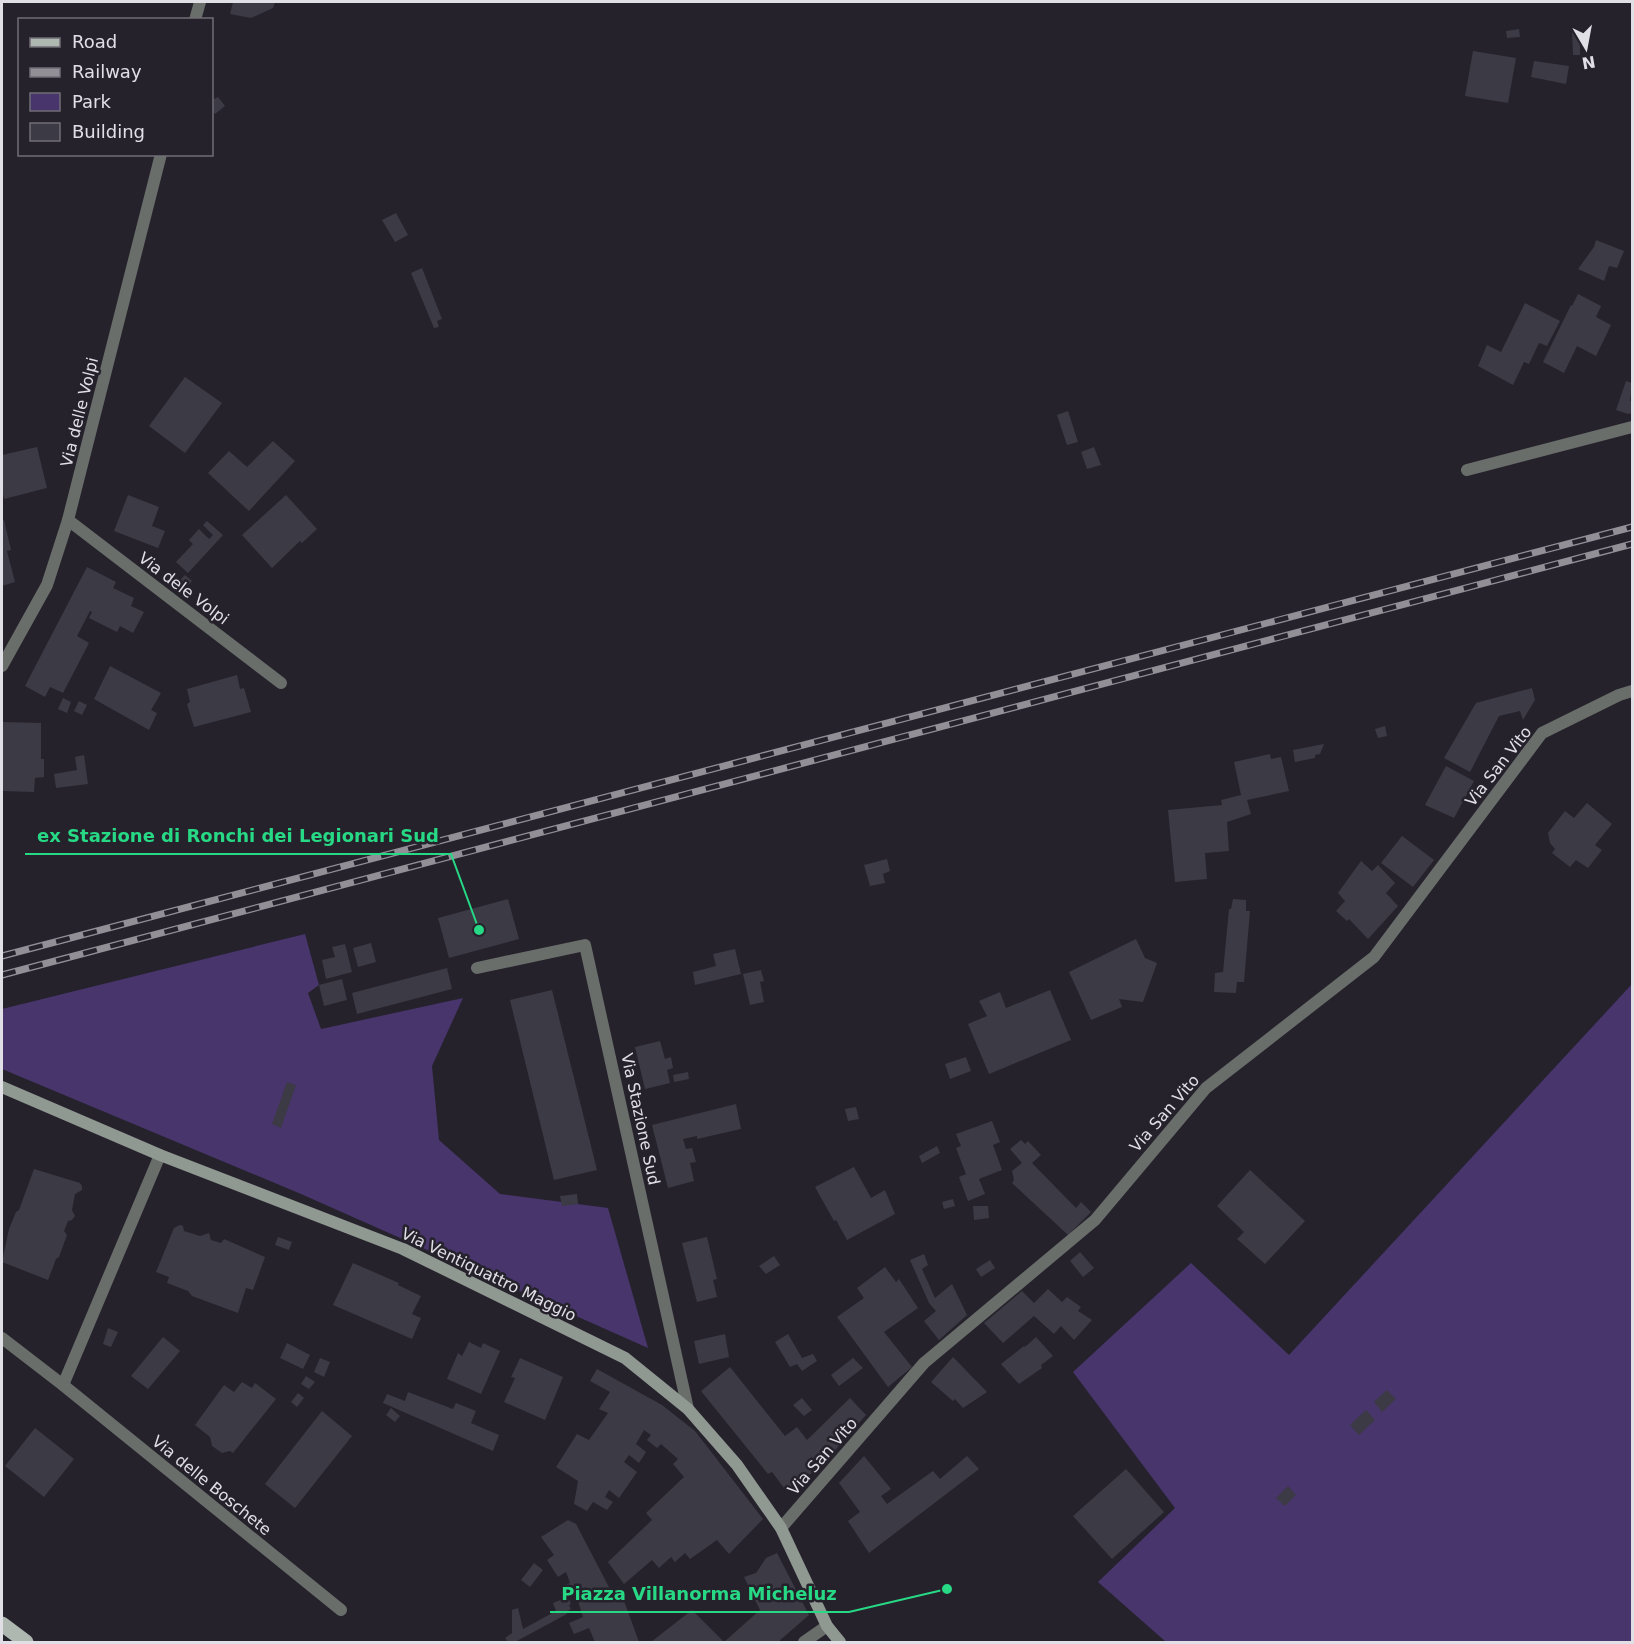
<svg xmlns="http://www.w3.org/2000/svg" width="1634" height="1644" viewBox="0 0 1634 1644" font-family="'DejaVu Sans',sans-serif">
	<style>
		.green { fill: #47356c }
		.building { fill: #3c3a44 }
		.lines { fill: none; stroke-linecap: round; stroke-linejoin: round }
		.street { stroke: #696e6a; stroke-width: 12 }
		.secondary { stroke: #909892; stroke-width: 12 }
		.primary { stroke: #aeb8b1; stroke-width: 15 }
		.rail-casing { stroke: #928f97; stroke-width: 7 }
		.rail { stroke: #25222c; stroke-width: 4.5; stroke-dasharray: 14; stroke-linecap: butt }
		.labels { text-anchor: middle; stroke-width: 5; stroke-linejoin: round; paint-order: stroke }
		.street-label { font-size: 16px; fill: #e1dfe6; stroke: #25222c }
		.leader { fill: none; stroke: #27d885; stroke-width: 2 }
		.callout-dot { fill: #27d885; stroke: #25222c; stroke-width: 2 }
		.callout-label { font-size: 18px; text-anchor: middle; font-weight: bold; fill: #27d885; stroke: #25222c; stroke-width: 5; stroke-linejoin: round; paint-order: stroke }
	</style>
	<rect width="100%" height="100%" fill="#25222c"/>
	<g class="green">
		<path d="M 305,934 L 319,985 L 308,993 L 321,1029 L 463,998 L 432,1066 L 439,1140 L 500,1194 L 608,1208 L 648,1348 L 301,1194 L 2,1069 L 2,1009 Z"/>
		<path d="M 1632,984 L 1632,1642 L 1166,1642 L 1098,1582 L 1175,1508 L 1073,1372 L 1191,1263 L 1289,1355 Z"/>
	</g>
	<g class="building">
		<path d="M 233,2 L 275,2 L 273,8 L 251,18 L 230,14 Z"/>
		<path d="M 1519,29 L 1520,37 L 1507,38 L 1506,31 Z"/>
		<path d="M 1572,32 L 1580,32 L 1580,55 L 1573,55 Z"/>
		<path d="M 1473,51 L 1516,58 L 1508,103 L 1465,96 Z"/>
		<path d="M 1534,61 L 1569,66 L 1566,84 L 1531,77 Z"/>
		<path d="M 212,96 L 214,99 L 218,97 L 225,106 L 215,114 L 212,111 Z"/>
		<path d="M 396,213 L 408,235 L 395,242 L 382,220 Z"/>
		<path d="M 1596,240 L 1624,251 L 1617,268 L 1609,266 L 1604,281 L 1578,269 L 1594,247 Z"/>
		<path d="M 422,268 L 442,319 L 437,321 L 439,327 L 434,328 L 411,273 Z"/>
		<path d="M 1578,294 L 1601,306 L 1596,317 L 1611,325 L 1596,356 L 1577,346 L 1564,373 L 1543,362 L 1571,305 L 1572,306 Z"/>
		<path d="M 1525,303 L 1560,321 L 1547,346 L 1539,343 L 1529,364 L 1524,362 L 1513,385 L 1478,366 L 1487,345 L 1501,352 Z"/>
		<path d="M 185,377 L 222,403 L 185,453 L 149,426 Z"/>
		<path d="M 1626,381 L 1632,383 L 1630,401 L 1632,401 L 1632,413 L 1628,414 L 1616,410 Z"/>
		<path d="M 1068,411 L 1078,442 L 1067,445 L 1057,415 Z"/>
		<path d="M 273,441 L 295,461 L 249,511 L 208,473 L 229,451 L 247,467 Z"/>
		<path d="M 37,447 L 47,488 L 4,499 L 2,489 L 2,455 Z"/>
		<path d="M 1094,447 L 1101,465 L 1087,469 L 1081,452 Z"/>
		<path d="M 128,495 L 159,507 L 152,526 L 165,531 L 158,548 L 114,531 Z"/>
		<path d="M 286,495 L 317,529 L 302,543 L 300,541 L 272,568 L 242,535 Z"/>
		<path d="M 4,520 L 11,550 L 7,551 L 15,582 L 2,586 L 2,521 Z"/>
		<path d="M 207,521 L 223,535 L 188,573 L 176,562 L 193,544 L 189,540 L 199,529 L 209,539 L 213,535 L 203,525 Z"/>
		<path d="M 87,567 L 116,582 L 113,588 L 134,598 L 131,606 L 144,612 L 133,633 L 120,626 L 117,632 L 89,618 L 92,612 L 90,611 L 77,636 L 89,643 L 63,693 L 50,687 L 45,697 L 25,686 Z"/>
		<path d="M 185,575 L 192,581 L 187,587 L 180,580 Z"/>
		<path d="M 110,666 L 161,693 L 151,710 L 157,713 L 149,730 L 94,699 Z"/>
		<path d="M 237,675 L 240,689 L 244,688 L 251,712 L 194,727 L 187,704 L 190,702 L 187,689 Z"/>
		<path d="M 1532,688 L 1535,700 L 1523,720 L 1520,711 L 1499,716 L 1470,772 L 1444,758 L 1476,703 Z"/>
		<path d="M 63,698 L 71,702 L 67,713 L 58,709 Z"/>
		<path d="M 79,701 L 87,705 L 82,715 L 74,711 Z"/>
		<path d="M 2,722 L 41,723 L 41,759 L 44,759 L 44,777 L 35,778 L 34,792 L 2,791 Z"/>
		<path d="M 1385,726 L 1387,736 L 1378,738 L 1375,729 Z"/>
		<path d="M 1324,744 L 1320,754 L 1315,755 L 1315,758 L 1295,762 L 1293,750 Z"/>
		<path d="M 1270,754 L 1271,759 L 1281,757 L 1289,791 L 1247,800 L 1251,814 L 1227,822 L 1229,851 L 1205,853 L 1207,879 L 1175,882 L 1168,810 L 1222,805 L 1221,800 L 1241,795 L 1234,762 Z"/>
		<path d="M 84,755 L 88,784 L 56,788 L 54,774 L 77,770 L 75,757 Z"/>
		<path d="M 1446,766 L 1474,781 L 1454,818 L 1425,805 Z"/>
		<path d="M 1587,803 L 1612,824 L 1595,845 L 1602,850 L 1588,868 L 1576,860 L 1570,867 L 1552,853 L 1555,849 L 1550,843 L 1548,833 L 1565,811 L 1574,818 Z"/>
		<path d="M 1402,836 L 1434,860 L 1413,887 L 1381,863 Z"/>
		<path d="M 887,859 L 890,871 L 883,874 L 885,883 L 870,886 L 864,865 Z"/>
		<path d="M 1361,861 L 1372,871 L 1378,865 L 1395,883 L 1386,893 L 1398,906 L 1368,939 L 1349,919 L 1347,921 L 1336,911 L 1345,901 L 1338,893 Z"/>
		<path d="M 508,899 L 519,939 L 449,958 L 438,918 Z"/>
		<path d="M 1233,899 L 1246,900 L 1246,911 L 1250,911 L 1244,982 L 1237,982 L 1236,993 L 1214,992 L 1215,973 L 1223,972 L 1229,909 L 1231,909 Z"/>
		<path d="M 1136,939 L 1145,958 L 1157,963 L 1143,1002 L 1119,999 L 1122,1007 L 1091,1020 L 1069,972 Z"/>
		<path d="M 371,943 L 376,962 L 358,967 L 353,948 Z"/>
		<path d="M 345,944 L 352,972 L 326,979 L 322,960 L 335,957 L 332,947 Z"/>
		<path d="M 735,949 L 741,974 L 695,985 L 693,972 L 716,966 L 713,954 Z"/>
		<path d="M 447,968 L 452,989 L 357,1014 L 352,993 Z"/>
		<path d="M 761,970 L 764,981 L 760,982 L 764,1002 L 750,1005 L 743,974 Z"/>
		<path d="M 342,979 L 347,1000 L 324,1006 L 319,985 Z"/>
		<path d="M 552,990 L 597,1170 L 554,1180 L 510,1000 Z"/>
		<path d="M 1050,990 L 1071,1040 L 989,1074 L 968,1024 L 987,1016 L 979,1001 L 1000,992 L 1006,1008 Z"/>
		<path d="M 660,1041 L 665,1059 L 671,1057 L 673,1068 L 667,1070 L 670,1083 L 645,1089 L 635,1047 Z"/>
		<path d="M 966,1057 L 971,1071 L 950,1079 L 945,1064 Z"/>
		<path d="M 688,1072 L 689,1079 L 674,1082 L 673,1075 Z"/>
		<path d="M 287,1082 L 296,1085 L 281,1128 L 272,1124 Z"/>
		<path d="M 736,1104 L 741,1129 L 697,1139 L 697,1136 L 683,1139 L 686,1149 L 692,1148 L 696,1162 L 690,1163 L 694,1181 L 668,1188 L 652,1125 Z"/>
		<path d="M 856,1107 L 859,1119 L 848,1121 L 845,1109 Z"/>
		<path d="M 992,1121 L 1000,1142 L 993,1145 L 1002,1170 L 979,1179 L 985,1194 L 968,1201 L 959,1177 L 966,1174 L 956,1148 L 961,1146 L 956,1134 Z"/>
		<path d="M 1021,1140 L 1025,1144 L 1028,1141 L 1041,1155 L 1032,1163 L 1076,1208 L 1081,1202 L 1091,1212 L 1068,1235 L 1012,1183 L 1014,1180 L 1012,1171 L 1022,1163 L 1010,1149 Z"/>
		<path d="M 937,1146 L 940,1153 L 922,1163 L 919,1156 Z"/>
		<path d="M 854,1167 L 871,1198 L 885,1190 L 895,1214 L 847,1240 L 836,1220 L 834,1221 L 815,1187 Z"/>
		<path d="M 34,1169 L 80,1183 L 82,1186 L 82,1190 L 75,1194 L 72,1210 L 75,1216 L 72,1220 L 68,1221 L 64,1231 L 67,1235 L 59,1257 L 56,1259 L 48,1280 L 2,1262 L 9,1229 L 16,1212 L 19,1210 Z"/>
		<path d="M 1250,1170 L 1305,1221 L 1265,1264 L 1237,1239 L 1244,1232 L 1217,1206 Z"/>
		<path d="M 577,1194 L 578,1204 L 562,1206 L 560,1196 Z"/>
		<path d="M 953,1199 L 955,1206 L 944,1209 L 942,1202 Z"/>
		<path d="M 973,1206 L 988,1206 L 989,1218 L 974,1220 Z"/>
		<path d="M 180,1225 L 183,1226 L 184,1231 L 200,1236 L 209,1233 L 211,1240 L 221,1243 L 224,1239 L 265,1257 L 253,1290 L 246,1288 L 238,1313 L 192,1296 L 188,1291 L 167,1283 L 169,1277 L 156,1272 L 174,1228 Z"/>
		<path d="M 278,1237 L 292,1242 L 289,1250 L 275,1245 Z"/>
		<path d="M 707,1237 L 717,1279 L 713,1280 L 717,1297 L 697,1302 L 682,1243 Z"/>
		<path d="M 1080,1252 L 1094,1268 L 1083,1277 L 1070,1261 Z"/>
		<path d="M 924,1254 L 928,1265 L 922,1269 L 935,1298 L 952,1284 L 967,1315 L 939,1340 L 924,1321 L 936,1311 L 929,1303 L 910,1260 Z"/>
		<path d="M 774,1256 L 780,1265 L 766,1274 L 759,1266 Z"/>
		<path d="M 990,1260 L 995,1268 L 981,1277 L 976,1269 Z"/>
		<path d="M 353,1263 L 399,1283 L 398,1285 L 421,1296 L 412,1314 L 421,1318 L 412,1339 L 333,1305 Z"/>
		<path d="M 885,1267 L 896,1282 L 899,1279 L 918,1308 L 884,1332 L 912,1367 L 888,1387 L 837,1317 L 864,1298 L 857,1288 Z"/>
		<path d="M 1048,1289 L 1062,1302 L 1067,1297 L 1081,1307 L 1078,1311 L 1092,1320 L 1074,1340 L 1061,1326 L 1054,1334 L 1034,1316 L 1003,1343 L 984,1323 L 1022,1291 L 1034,1303 Z"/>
		<path d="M 108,1328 L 118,1332 L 111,1347 L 103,1344 Z"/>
		<path d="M 725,1334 L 729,1357 L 699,1364 L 694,1341 Z"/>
		<path d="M 788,1334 L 802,1358 L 813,1354 L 817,1361 L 802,1371 L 797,1364 L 790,1367 L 775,1342 Z"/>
		<path d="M 163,1337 L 180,1351 L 148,1389 L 131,1376 Z"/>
		<path d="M 1036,1337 L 1053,1356 L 1041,1365 L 1042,1368 L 1019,1384 L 1001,1364 L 1024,1346 L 1025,1347 Z"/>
		<path d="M 469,1342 L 481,1348 L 483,1343 L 500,1351 L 481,1394 L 447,1379 L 458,1353 L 462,1356 Z"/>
		<path d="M 287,1343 L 310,1355 L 303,1369 L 280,1358 Z"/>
		<path d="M 953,1357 L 987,1392 L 963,1408 L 955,1399 L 953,1401 L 931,1382 Z"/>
		<path d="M 320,1358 L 330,1362 L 324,1377 L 314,1372 Z"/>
		<path d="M 520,1358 L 563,1377 L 545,1420 L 504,1402 L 515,1378 L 511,1377 Z"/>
		<path d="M 853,1358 L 863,1368 L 839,1386 L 831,1375 Z"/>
		<path d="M 730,1367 L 785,1436 L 797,1427 L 807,1440 L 850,1398 L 866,1415 L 822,1465 L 787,1492 L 772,1472 L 768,1474 L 701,1391 Z"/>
		<path d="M 597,1369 L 662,1405 L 695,1431 L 763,1519 L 729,1554 L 717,1540 L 690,1559 L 685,1553 L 675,1562 L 671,1557 L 659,1568 L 652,1560 L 624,1584 L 608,1562 L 652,1520 L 646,1513 L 684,1477 L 673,1464 L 678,1459 L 661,1444 L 657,1448 L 647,1440 L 651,1435 L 644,1430 L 636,1444 L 646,1452 L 639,1463 L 629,1455 L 624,1462 L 637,1472 L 619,1498 L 609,1490 L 605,1497 L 613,1502 L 607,1510 L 593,1502 L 587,1511 L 574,1504 L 578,1481 L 556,1467 L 577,1434 L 589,1440 L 608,1413 L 599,1409 L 610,1392 L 590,1381 Z"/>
		<path d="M 306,1376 L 315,1382 L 309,1389 L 301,1384 Z"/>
		<path d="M 242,1382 L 252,1388 L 255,1383 L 276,1399 L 233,1453 L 230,1451 L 222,1453 L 212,1446 L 210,1437 L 195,1425 L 224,1385 L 234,1392 Z"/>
		<path d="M 1387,1390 L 1396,1399 L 1382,1412 L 1374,1402 Z"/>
		<path d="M 408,1392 L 453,1409 L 456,1403 L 476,1411 L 471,1423 L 499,1435 L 493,1451 L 383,1403 L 387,1394 L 405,1401 Z"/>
		<path d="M 298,1393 L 304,1398 L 297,1407 L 291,1402 Z"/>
		<path d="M 802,1398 L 812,1410 L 804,1416 L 793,1405 Z"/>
		<path d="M 391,1408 L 400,1416 L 395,1422 L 386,1415 Z"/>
		<path d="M 1366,1410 L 1375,1420 L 1359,1435 L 1350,1425 Z"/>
		<path d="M 322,1411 L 352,1436 L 295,1508 L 265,1484 Z"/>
		<path d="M 35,1428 L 74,1459 L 44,1497 L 5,1466 Z"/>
		<path d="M 864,1456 L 891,1489 L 881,1496 L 887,1504 L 933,1471 L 940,1479 L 967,1456 L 979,1469 L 869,1553 L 848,1521 L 860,1512 L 839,1483 Z"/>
		<path d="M 1126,1469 L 1164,1512 L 1112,1559 L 1073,1516 Z"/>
		<path d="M 1288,1486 L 1296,1495 L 1285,1506 L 1276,1498 Z"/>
		<path d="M 568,1520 L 576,1524 L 611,1591 L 619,1587 L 639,1642 L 595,1642 L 589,1628 L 574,1634 L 569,1623 L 583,1617 L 576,1595 L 570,1597 L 565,1585 L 570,1583 L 566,1572 L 558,1577 L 547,1560 L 554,1555 L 541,1537 Z"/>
		<path d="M 777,1553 L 809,1615 L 778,1642 L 651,1642 L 692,1610 L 724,1642 L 760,1610 L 744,1577 L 756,1573 L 766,1558 Z"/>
		<path d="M 534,1563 L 543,1570 L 530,1587 L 521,1580 Z"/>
		<path d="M 568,1597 L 571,1604 L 569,1605 L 571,1609 L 566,1612 L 567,1614 L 515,1642 L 508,1642 L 505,1638 L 512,1633 L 512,1610 L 518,1608 L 523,1629 L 556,1611 L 553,1603 Z"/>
	</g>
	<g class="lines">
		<g class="street">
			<path d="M 195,20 L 200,2"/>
			<path d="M 1467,470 L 1632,427"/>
			<path d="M 68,520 L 281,683"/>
			<path d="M 2,666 L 47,585 L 68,520 L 161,154"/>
			<path d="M 477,968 L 585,945 L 688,1409"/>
			<path d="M 2,1338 L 63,1385 L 341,1610"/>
			<path d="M 63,1385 L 160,1155"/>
			<path d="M 781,1528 L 924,1363 L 1095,1220 L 1206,1088 L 1374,957 L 1542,733 L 1619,695 L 1632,691"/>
			<path d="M 804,1642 L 827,1626"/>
		</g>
		<path class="secondary" d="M 2,1087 L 160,1155 L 403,1249 L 625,1358 L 688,1409 L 737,1465 L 781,1528 L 827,1626 L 840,1642"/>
		<path class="primary" d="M 2,1624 L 26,1642"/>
		<g class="rail-casing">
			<g id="rail">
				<path d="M 2,956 L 1632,527"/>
				<path d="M 2,975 L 1632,544"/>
			</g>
		</g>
		<use href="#rail" class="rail"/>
	</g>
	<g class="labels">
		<g class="street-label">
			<text transform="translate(79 412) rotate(-76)" y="6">Via delle Volpi</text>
			<text transform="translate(184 588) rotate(37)" y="6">Via dele Volpi</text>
			<text transform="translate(1498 766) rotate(-52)" y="6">Via San Vito</text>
			<text transform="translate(1164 1113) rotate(-49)" y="6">Via San Vito</text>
			<text transform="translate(641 1119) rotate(78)" y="6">Via Stazione Sud</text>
			<text transform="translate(489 1274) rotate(26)" y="6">Via Ventiquattro Maggio</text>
			<text transform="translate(822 1456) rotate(-49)" y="6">Via San Vito</text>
			<text transform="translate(212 1485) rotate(39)" y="6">Via delle Boschete</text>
		</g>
	</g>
	<path class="leader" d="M479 930L451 854H25M947 1589L849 1612H550"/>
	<g class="callout-dot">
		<circle cx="479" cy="930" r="6"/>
		<circle cx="947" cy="1589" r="6"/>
	</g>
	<g class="callout-label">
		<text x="238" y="842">ex Stazione di Ronchi dei Legionari Sud</text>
		<text x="699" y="1600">Piazza Villanorma Micheluz</text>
	</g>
	<rect width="1634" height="1644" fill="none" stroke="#e1dfe6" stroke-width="6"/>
	<rect x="18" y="18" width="195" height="138" fill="#25222c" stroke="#706e76" stroke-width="1.5"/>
	<rect x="30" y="38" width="30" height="9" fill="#aeb8b1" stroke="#706e76" stroke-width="1.5"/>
	<text x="72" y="48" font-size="18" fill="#e1dfe6">Road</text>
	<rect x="30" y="68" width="30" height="9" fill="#928f97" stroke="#706e76" stroke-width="1.5"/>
	<text x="72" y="78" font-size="18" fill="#e1dfe6">Railway</text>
	<rect x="30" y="93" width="30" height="18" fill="#47356c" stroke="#706e76" stroke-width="1.5"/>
	<text x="72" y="108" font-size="18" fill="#e1dfe6">Park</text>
	<rect x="30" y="123" width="30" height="18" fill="#3c3a44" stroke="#706e76" stroke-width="1.5"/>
	<text x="72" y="138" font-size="18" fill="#e1dfe6">Building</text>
	<g transform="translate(1586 48) rotate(170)" stroke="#25222c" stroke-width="4.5" paint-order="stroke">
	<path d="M0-4.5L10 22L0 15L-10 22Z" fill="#e1dfe6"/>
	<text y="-9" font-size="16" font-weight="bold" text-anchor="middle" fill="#e1dfe6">N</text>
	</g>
</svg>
